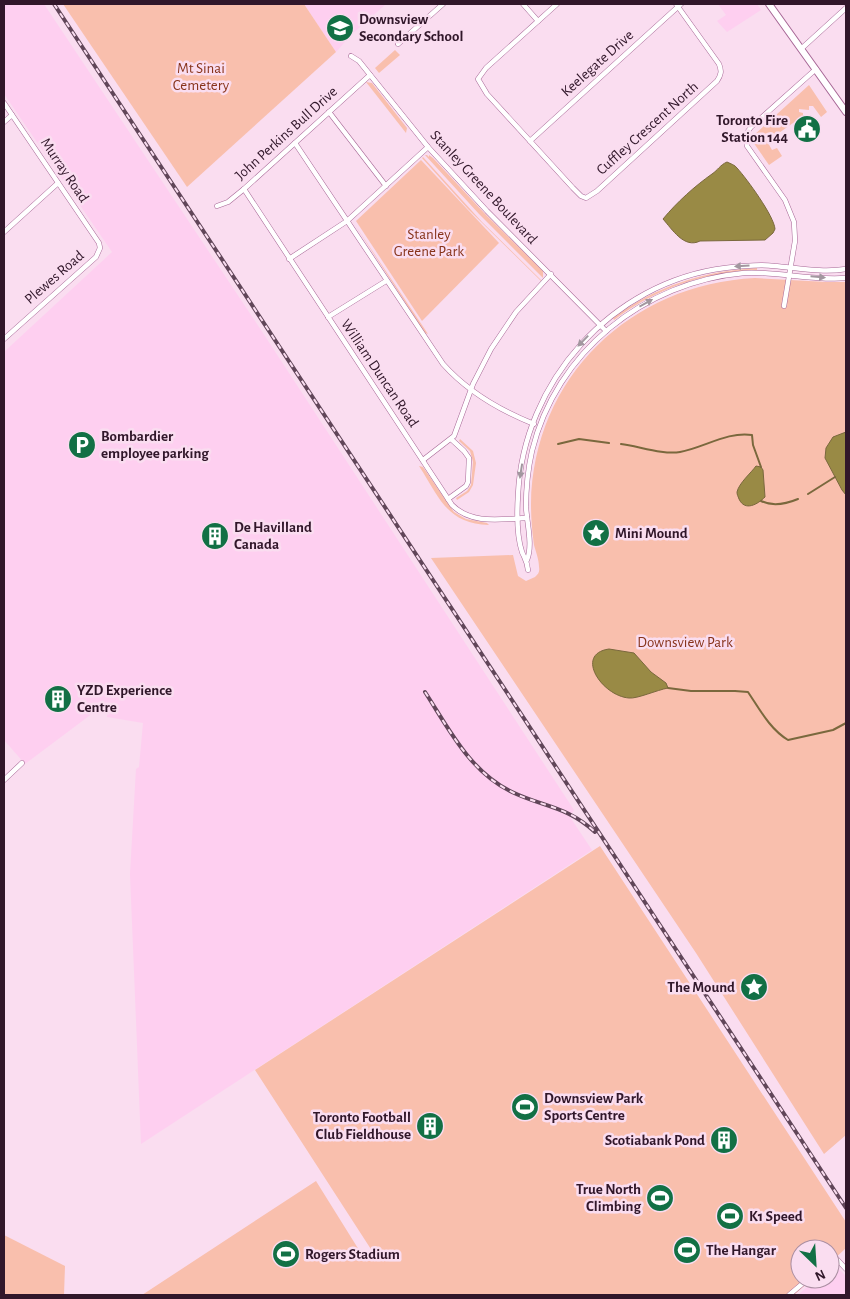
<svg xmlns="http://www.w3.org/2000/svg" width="850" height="1299" viewBox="0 0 850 1299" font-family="'Alegreya Sans',sans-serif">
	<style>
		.built { fill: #fecff0 }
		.green { fill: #f9bfad }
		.water { fill: #998a45; stroke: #7a683d }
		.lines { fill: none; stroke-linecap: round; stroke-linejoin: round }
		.stream { stroke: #7a683d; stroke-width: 2 }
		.minor-casing { stroke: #a76796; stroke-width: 5.5 }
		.secondary-casing { stroke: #a76796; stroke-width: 8 }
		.minor { stroke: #fff; stroke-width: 4.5 }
		.secondary { stroke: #fff; stroke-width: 6 }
		.rail-casing { stroke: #614659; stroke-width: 4 }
		.rail { stroke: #faddf0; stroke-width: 2; stroke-dasharray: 5.5; stroke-linecap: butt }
		.oneway { fill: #a2979f }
		.labels { text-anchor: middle; stroke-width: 5; stroke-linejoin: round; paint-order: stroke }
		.poi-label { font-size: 15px; font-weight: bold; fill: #31172a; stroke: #faddf0; text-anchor: start }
		.street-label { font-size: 15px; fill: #31172a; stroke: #faddf0 }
		.park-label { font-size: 15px; fill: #87331a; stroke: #faddf0 }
	</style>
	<rect width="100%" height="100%" fill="#faddf0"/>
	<g class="built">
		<path d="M 4,4 L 44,4 L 261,330 L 574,810 L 570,817 L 592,850 L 141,1144 L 130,874 L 136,769 L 139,767 L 143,723 L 107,717 L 108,708 L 101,707 L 25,764 L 4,740 L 4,352 L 112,252 L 4,94 Z"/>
		<path d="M 304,4 L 386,4 L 351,35 L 336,52 Z"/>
		<path d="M 718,4 L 757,4 L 761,10 L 727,32 L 717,21 L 726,15 Z"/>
		<path d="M 833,1263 L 846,1276 L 846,1295 L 798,1295 L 816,1279 L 830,1279 L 830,1266 Z"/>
	</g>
	<g class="green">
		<path d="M 63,4 L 304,4 L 336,52 L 187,187 Z"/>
		<path d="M 395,50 L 400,55 L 379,73 L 375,68 Z"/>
		<path d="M 366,82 L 372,83 L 407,128 L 406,133 Z"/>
		<path d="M 809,85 L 827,112 L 821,117 L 813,106 L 809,106 L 809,110 L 799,109 L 799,112 L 803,113 L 803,116 L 776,135 L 773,133 L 769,136 L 770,139 L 767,141 L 772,150 L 777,148 L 782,156 L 769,165 L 753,142 L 754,135 Z"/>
		<path d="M 427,155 L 429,157 L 429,155 L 433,158 L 487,216 L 543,271 L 543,278 L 479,214 L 425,155 Z"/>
		<path d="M 423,157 L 482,222 L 541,280 L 541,281 L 468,209 L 422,158 Z"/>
		<path d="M 421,160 L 499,243 L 422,321 L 356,221 Z"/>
		<path d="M 353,222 L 428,334 L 425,333 Z"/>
		<path d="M 757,268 L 757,270 C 705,272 656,288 614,320 L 613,318 C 656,286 704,271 757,268 Z"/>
		<path d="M 755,278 L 827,282 L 846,282 L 846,1135 L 824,1154 L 696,953 L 431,558 L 513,555 L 518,576 L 526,581 L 535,577 C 538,574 540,572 539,567 C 539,560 536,552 534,545 C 532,531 531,517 531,504 C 533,377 631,284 755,278 Z"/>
		<path d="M 460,439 L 473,451 L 476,463 L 473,485 L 469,492 L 457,500 L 456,498 L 467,491 L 471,485 L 473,462 L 470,451 L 459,441 Z"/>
		<path d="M 419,466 L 423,467 L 454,512 L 466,519 L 487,523 L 489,525 C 447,524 439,497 419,466 Z"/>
		<path d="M 600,846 L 846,1222 L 846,1248 L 830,1263 L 830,1249 L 800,1249 L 800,1279 L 812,1279 L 794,1295 L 142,1295 L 316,1181 L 359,1250 L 376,1257 L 255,1070 Z"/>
		<path d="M 4,1235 L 65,1266 L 64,1295 L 4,1295 Z"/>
	</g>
	<g class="water">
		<path d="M 727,162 C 731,164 735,165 737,168 C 747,179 774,216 775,229 L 773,233 L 765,240 L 700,241 C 684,249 672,229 663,219 C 677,202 695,186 712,174 C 718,170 720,165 727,162 Z"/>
		<path d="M 846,432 L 846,495 L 842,490 L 825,458 L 826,448 L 833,437 Z"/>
		<path d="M 756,466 L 761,467 L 763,470 L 765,497 C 758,504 745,512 739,499 C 738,496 737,495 737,492 C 739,483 751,473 756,466 Z"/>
		<path d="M 609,649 L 634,653 L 651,672 L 666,683 L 668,688 C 657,690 637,699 629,698 C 602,696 574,654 609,649 Z"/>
	</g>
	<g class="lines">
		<g class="stream">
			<path d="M 558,444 L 579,439 L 609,443"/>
			<path d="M 621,444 C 638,446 663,455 680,452 C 703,448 728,431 752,435 L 753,445 L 761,467"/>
			<path d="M 808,494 L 835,477"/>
			<path d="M 761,501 C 773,507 786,504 798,499"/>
			<path d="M 668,688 L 691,691 L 735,691 L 748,692 C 760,710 770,729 788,740 L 833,730 L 846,723"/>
		</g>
		<g class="minor-casing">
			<g id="minor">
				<path d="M 523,4 L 538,21"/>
				<path d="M 557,4 L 486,68 L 478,79 L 487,94 L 573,188 L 581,196 L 586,198 L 597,191 L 717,81 C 721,75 722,71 719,64 L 676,4"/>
				<path d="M 398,44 L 443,4"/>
				<path d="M 801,49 L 846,8"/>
				<path d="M 351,56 L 359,61 L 428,147 L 487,211 L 606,331"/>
				<path d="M 4,103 L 99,243 L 100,248 L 96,257 L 4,339"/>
				<path d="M 329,112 L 386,186"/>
				<path d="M 4,122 L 12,115"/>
				<path d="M 530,141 L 681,4"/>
				<path d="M 295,143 L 443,364 C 468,392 499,410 534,424"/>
				<path d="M 244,189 L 452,505 C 472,525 501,519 527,518"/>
				<path d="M 217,206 L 228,202 L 244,189 L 370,75"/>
				<path d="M 4,232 L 58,183"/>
				<path d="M 289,259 L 347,221 L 428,147"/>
				<path d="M 784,306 L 795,241 L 794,222 L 785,200 L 747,146 L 746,134 L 751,127 L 816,69"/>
				<path d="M 328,317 L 386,281"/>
				<path d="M 423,460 L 454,436 L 473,384 L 491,349 L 516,312 L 551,274"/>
				<path d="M 448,499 L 466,486 L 468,482 L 469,458 L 464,451 L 451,439"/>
				<path d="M 527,560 C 533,545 527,524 526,507 C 526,489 528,469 532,451 C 556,352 644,282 744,273 C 778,271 812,281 846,278"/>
				<path d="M 528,570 C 527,561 525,559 522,552 C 517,537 517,511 518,495 C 523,382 612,282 725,268 C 741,266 758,264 774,266 C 798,268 823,273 846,269"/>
				<path d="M 4,780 L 22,763"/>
				<path d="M 830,1259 L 834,1256 L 846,1269"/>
				<path d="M 789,1295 L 808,1279"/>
			</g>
		</g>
		<g class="secondary-casing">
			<path id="secondary" d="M 769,4 L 846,112"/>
		</g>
		<use href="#minor" class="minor"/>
		<use href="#secondary" class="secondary"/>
		<g class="rail-casing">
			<g id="rail">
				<path d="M 54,4 L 846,1208"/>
				<path d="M 425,692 C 449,729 470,772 512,792 C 543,807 567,806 595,832"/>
			</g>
		</g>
		<use href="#rail" class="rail"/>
	</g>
	<defs><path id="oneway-solid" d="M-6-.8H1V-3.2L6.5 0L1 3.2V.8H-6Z" transform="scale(1.25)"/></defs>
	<g class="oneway">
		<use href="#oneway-solid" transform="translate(742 266) rotate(176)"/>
		<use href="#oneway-solid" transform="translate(818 277) rotate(5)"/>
		<use href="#oneway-solid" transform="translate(646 303) rotate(-29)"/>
		<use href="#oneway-solid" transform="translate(583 341) rotate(134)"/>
		<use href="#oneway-solid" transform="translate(521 471) rotate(99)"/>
	</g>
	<defs>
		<g id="school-disc" transform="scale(1.4375)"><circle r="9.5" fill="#127045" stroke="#faddf0"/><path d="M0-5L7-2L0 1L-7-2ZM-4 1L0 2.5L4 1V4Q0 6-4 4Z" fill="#fff"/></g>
		<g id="civic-disc" transform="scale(1.4375)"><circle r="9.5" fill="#127045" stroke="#faddf0"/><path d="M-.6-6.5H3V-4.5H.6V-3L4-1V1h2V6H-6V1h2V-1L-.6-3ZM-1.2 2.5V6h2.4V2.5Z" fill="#fff"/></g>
		<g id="parking-disc" transform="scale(1.4375)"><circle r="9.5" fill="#127045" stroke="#faddf0"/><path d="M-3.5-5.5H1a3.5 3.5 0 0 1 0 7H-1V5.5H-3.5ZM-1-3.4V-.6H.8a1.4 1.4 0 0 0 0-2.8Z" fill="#fff"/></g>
		<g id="sight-disc" transform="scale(1.4375)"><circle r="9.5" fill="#127045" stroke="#faddf0"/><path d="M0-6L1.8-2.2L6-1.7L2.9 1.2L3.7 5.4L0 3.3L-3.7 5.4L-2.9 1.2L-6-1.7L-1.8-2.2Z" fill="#fff"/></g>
		<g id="building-disc" transform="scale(1.4375)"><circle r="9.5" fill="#127045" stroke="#faddf0"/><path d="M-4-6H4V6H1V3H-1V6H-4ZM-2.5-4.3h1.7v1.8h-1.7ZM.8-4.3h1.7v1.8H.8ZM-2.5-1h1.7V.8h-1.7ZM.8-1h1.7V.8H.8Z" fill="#fff"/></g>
		<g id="stadium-disc" transform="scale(1.4375)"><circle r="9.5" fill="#127045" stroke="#faddf0"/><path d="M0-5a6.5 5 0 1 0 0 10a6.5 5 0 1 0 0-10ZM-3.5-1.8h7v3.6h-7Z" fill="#fff"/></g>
	</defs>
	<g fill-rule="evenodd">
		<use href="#school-disc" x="340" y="28"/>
		<use href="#civic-disc" x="807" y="129"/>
		<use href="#parking-disc" x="82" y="445"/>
		<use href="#sight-disc" x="596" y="533"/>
		<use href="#building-disc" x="215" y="536"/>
		<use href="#building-disc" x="58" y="699"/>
		<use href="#sight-disc" x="754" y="987"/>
		<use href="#stadium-disc" x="525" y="1107"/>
		<use href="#building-disc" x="430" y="1126"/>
		<use href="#building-disc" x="724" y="1140"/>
		<use href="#stadium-disc" x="660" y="1198"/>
		<use href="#stadium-disc" x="730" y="1216"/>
		<use href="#stadium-disc" x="687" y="1250"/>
		<use href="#stadium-disc" x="286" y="1254"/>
	</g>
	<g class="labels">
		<g class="poi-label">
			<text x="359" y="24">Downsview<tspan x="359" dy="17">Secondary School</tspan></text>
			<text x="788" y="125" text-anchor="end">Toronto Fire<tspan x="788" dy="17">Station 144</tspan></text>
			<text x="101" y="441">Bombardier<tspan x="101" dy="17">employee parking</tspan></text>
			<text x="234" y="532">De Havilland<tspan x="234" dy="17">Canada</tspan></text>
			<text x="615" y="538">Mini Mound</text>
			<text x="77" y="695">YZD Experience<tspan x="77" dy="17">Centre</tspan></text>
			<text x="735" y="992" text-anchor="end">The Mound</text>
			<text x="544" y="1103">Downsview Park<tspan x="544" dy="17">Sports Centre</tspan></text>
			<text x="411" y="1122" text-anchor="end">Toronto Football<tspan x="411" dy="17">Club Fieldhouse</tspan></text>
			<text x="705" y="1145" text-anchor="end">Scotiabank Pond</text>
			<text x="641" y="1194" text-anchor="end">True North<tspan x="641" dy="17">Climbing</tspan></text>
			<text x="749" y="1221">K1 Speed</text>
			<text x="706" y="1255">The Hangar</text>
			<text x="305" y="1259">Rogers Stadium</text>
		</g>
		<g class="street-label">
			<text transform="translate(597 63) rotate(-42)" y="5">Keelegate Drive</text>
			<text transform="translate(647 128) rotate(-42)" y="5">Cuffley Crescent North</text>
			<text transform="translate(286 133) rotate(-42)" y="5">John Perkins Bull Drive</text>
			<text transform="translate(65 170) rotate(56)" y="5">Murray Road</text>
			<text transform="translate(484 187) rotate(47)" y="5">Stanley Greene Boulevard</text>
			<text transform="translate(54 277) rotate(-41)" y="5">Plewes Road</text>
			<text transform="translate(380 373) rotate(56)" y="5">William Duncan Road</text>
		</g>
		<g class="park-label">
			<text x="201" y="73">Mt Sinai<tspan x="201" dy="17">Cemetery</tspan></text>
			<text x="429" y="239">Stanley<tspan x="429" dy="17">Greene Park</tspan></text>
			<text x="685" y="647">Downsview Park</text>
		</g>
	</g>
	<rect width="850" height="1299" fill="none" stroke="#31172a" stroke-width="10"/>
	<g transform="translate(815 1264) rotate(155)"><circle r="24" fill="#faddf0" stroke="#aa8ea1"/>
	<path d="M0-4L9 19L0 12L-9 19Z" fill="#127045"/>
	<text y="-8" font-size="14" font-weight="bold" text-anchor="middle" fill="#31172a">N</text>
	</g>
</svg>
